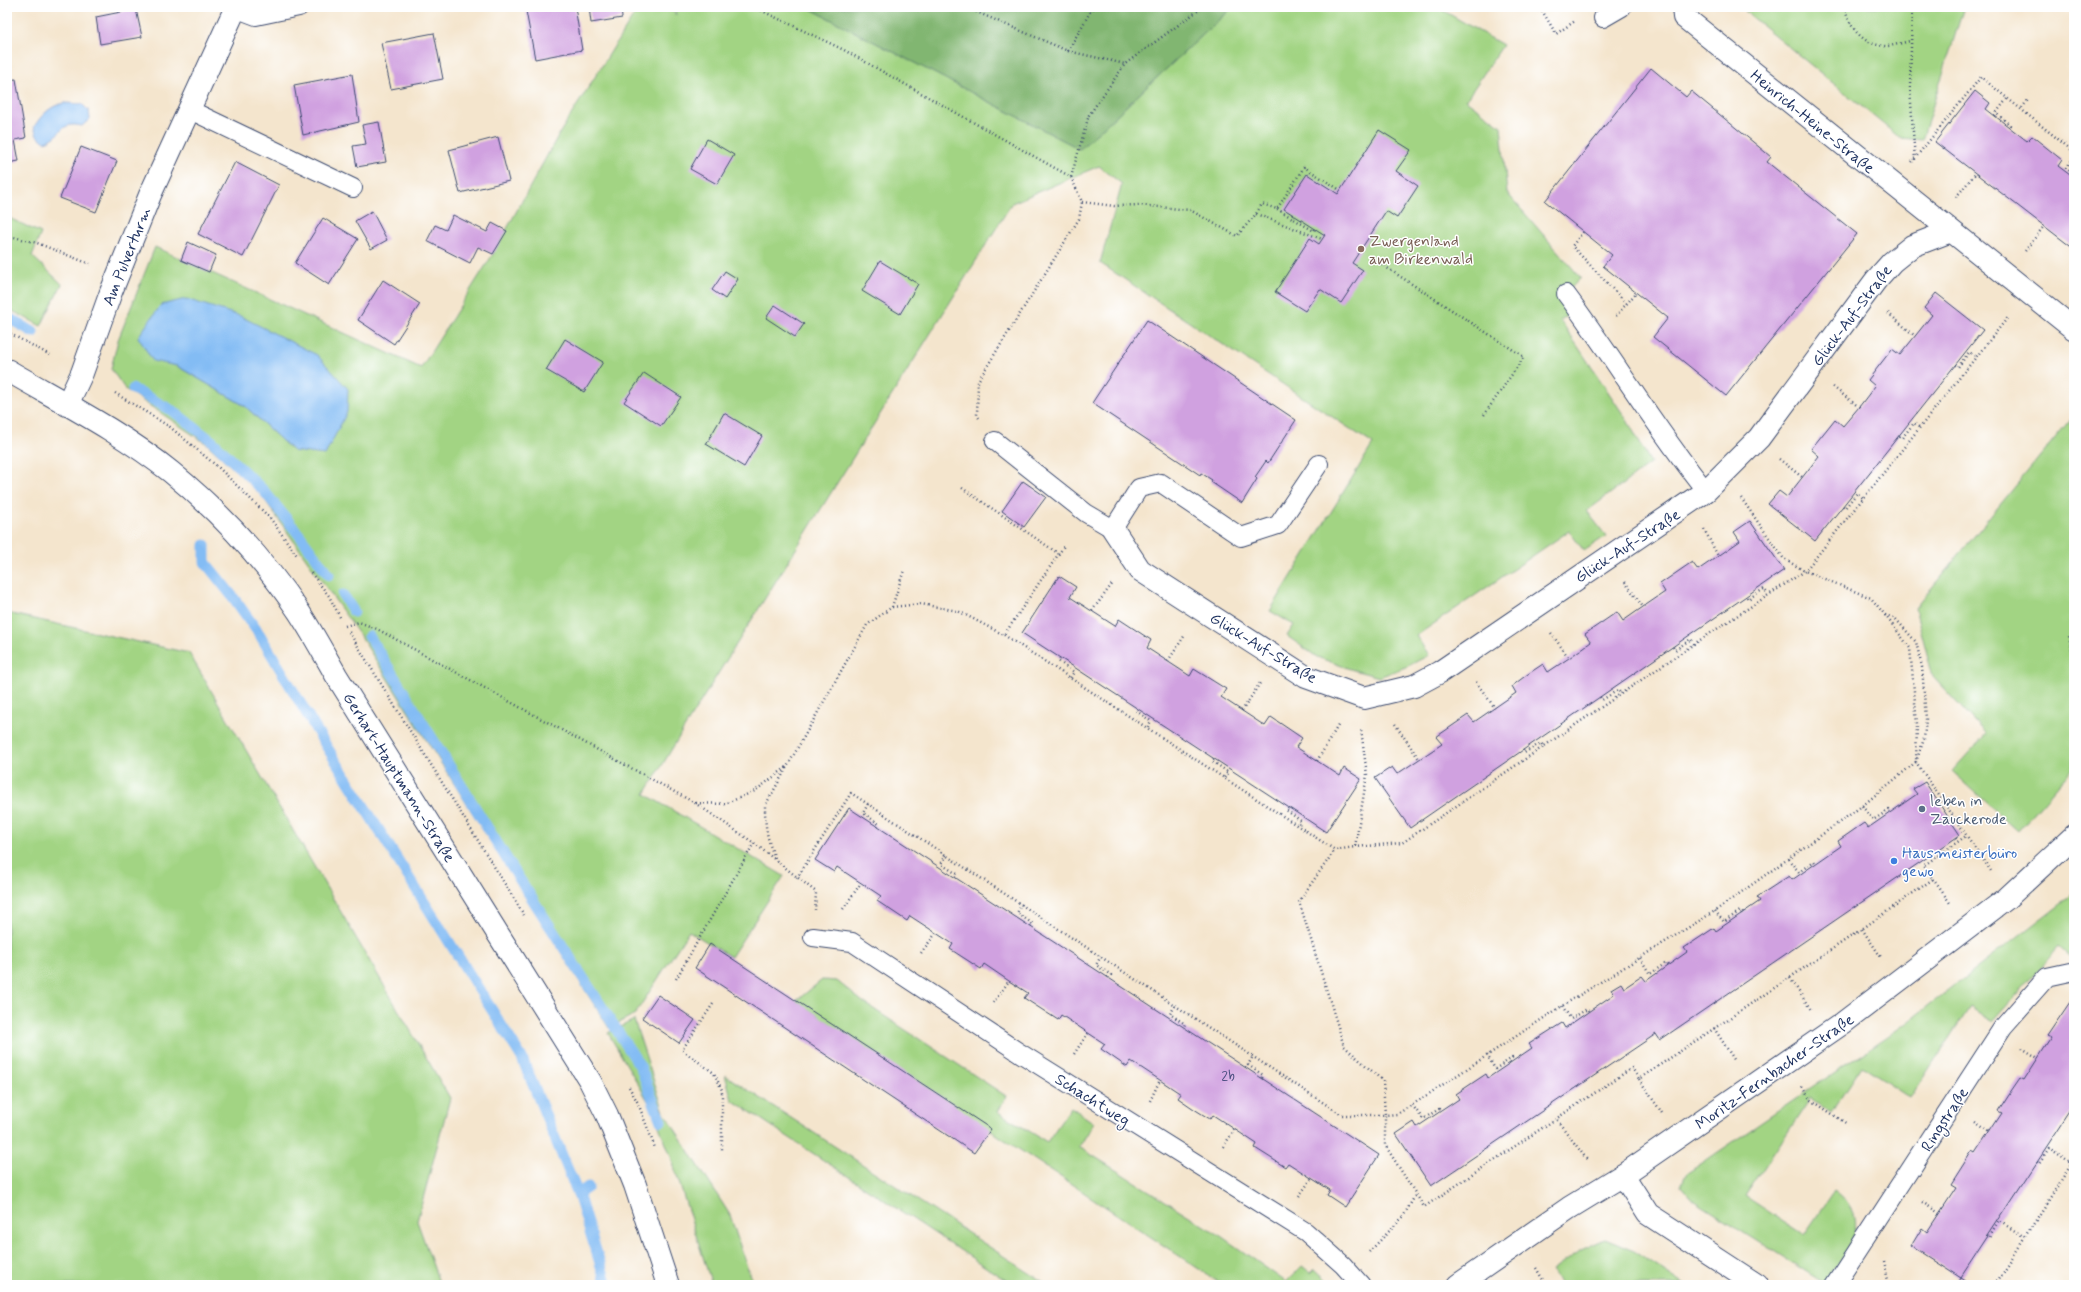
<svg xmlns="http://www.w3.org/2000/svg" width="2081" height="1292" viewBox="0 0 2081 1292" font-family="Mynerve,sans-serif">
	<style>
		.green { fill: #a2d483; stroke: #5e8270; fill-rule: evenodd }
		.forest { fill: #81b671; stroke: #4e7268 }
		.water { fill: #83bcf4; stroke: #4f76a9 }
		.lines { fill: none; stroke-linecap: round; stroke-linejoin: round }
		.stream { stroke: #83bcf4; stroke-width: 11 }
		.building { fill: #d0a1e0 }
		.lane-casing { stroke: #3c4a6f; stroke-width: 20 }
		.street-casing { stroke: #3c4a6f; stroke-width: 24 }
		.path { stroke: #3c4a6f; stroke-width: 2.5; stroke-dasharray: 1 3; stroke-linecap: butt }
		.lane { stroke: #fff; stroke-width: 18 }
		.street { stroke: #fff; stroke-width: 22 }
		.education-dot { fill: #8d6e63; stroke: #fff; stroke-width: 1.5 }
		.service-dot { fill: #5c6f8a; stroke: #fff; stroke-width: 1.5 }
		.shop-dot { fill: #3f7fe0; stroke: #fff; stroke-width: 1.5 }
		.labels { text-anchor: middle; stroke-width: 3; stroke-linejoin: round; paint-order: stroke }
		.number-label { font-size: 14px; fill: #484c7e }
		.street-label { font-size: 16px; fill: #1b2f5e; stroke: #fff }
		.education-label { font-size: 16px; fill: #785e54; stroke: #fff; text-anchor: start }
		.service-label { font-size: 16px; fill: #4e5e75; stroke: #fff; text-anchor: start }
		.shop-label { font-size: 16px; fill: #366cbe; stroke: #fff; text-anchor: start }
	</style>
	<rect width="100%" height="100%" fill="#fff"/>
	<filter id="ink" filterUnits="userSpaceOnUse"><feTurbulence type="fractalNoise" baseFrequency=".025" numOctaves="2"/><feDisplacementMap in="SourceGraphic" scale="8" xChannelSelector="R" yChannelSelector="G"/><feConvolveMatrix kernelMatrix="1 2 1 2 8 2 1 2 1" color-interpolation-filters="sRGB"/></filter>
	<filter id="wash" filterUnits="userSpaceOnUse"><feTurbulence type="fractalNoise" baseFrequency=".012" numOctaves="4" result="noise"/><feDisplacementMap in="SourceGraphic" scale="16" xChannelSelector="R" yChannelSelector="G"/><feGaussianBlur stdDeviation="0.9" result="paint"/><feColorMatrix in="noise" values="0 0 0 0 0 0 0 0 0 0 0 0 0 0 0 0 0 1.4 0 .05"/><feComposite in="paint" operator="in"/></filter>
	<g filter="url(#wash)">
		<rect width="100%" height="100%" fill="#f4e5cd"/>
		<g class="green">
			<path d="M 639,7 L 669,7 L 676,15 L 674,7 L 807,7 L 1080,149 L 1233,7 L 1437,7 L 1503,45 L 1466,100 L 1501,126 L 1507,193 L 1581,278 L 1558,301 L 1571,314 L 1560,320 L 1627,420 L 1651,463 L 1587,511 L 1606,536 L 1584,551 L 1569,531 L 1416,636 L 1429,655 L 1408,666 L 1379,677 L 1350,669 L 1317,657 L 1287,636 L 1294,625 L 1270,611 L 1373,444 L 1100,263 L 1122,184 L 1099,166 L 1012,203 L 691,717 L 645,794 L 784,876 L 731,957 L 689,931 L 635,1014 L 609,1028 L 361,637 L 260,493 L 207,444 L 125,389 L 111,369 L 118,340 L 155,247 L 421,368 L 493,254 L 559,134 ZM 177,366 L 347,412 L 293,451 L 245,406 Z"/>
			<path d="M 1750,7 L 1961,7 L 1963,10 L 1922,140 L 1900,138 L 1745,11 Z"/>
			<path d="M 7,217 L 41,233 L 32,256 L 62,284 L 41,326 L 7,308 Z"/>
			<path d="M 2074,415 L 2074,767 L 2018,831 L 1952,771 L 1986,734 L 1933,677 L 1915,608 Z"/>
			<path d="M 7,613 L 189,653 L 450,1098 L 417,1221 L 440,1285 L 7,1285 Z"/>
			<path d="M 2074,893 L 2074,953 L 2071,957 L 2060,947 L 1993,1021 L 1970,1006 L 1910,1098 L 1862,1066 L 1831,1113 L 1810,1099 L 1745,1196 L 1804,1235 L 1834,1191 C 1876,1221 1844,1251 1824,1283 L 1692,1199 L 1681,1186 L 1686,1174 L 1901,1027 Z"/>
			<path d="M 822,980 L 837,981 L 863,1002 L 1006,1096 L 998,1112 L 1047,1142 L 1071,1107 L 1094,1123 L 1079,1147 L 1218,1234 L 1286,1282 L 1302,1266 L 1311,1273 L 1315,1269 L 1332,1285 L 1223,1285 L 796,1001 Z"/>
			<path d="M 634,1020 L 664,1112 L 730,1215 L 750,1276 L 760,1285 L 712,1285 L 670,1154 L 651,1106 L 608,1033 Z"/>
			<path d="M 725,1075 L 1048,1285 L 1013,1285 L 732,1100 Z"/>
			<path d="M 1605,1239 L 1634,1251 L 1685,1285 L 1561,1285 L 1551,1271 L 1579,1251 Z"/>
		</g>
		<path class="forest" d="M 807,7 L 1233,7 L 1080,149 Z"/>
		<g class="water">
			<path d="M 65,103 L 82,104 L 89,111 L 90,119 L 82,126 C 58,121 64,136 45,142 L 37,136 L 34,127 C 41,115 51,105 65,103 Z"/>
			<path d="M 186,299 L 240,316 L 317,355 L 348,389 L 347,412 L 325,455 L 293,451 L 245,406 L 177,366 L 153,361 L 138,337 L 161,305 Z"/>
		</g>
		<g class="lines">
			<g class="stream">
				<path d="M 7,317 L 33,332"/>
				<path d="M 133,389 L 173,411 L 212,441 L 264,491 L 301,537 L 329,575"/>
				<path d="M 205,545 L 205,562 L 233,597 L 260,635 L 320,736 L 522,1058 L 578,1194 L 607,1285"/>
				<path d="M 343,595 L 354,612"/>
				<path d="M 369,636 L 513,869 L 640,1066 L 661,1121"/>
				<path d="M 578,1194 L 588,1187"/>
			</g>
		</g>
		<g id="blocks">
			<g class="building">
				<path d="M 551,7 L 575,7 L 582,50 L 535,59 L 526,11 Z"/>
				<path d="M 589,7 L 621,7 L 622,18 L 591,23 Z"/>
				<path d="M 136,9 L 142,37 L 100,44 L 96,17 Z"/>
				<path d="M 434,33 L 443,79 L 391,89 L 381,43 Z"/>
				<path d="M 1651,68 L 1686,97 L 1691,91 L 1753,142 L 1771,157 L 1767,162 L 1857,234 L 1726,396 L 1653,337 L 1668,318 L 1603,266 L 1612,255 L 1545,201 Z"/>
				<path d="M 352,74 L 359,122 L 303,135 L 294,85 Z"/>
				<path d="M 16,79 L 26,138 L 15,140 L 19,161 L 7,163 L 7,80 Z"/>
				<path d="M 1975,91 L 1990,103 L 1986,109 L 2027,141 L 2032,136 L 2062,160 L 2058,166 L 2074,178 L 2074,249 L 1935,142 Z"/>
				<path d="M 379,122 L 386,162 L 357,167 L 353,146 L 366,144 L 362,125 Z"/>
				<path d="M 1379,130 L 1411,150 L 1396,171 L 1418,186 L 1397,218 L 1386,211 L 1352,263 L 1363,270 L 1341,303 L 1320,289 L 1305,311 L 1275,292 L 1310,238 L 1319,244 L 1325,235 L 1284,209 L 1307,174 L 1338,194 Z"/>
				<path d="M 498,137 L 509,181 L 460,193 L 449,150 Z"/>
				<path d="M 707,139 L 734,155 L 717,184 L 690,169 Z"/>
				<path d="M 81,147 L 117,161 L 96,212 L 60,198 Z"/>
				<path d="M 235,162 L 279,185 L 243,257 L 198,234 Z"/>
				<path d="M 372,211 L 387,240 L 371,249 L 355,221 Z"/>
				<path d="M 453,215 L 487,232 L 492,223 L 507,231 L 493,254 L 478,247 L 470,263 L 427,241 L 435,225 L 446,230 Z"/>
				<path d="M 323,218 L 358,239 L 329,285 L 295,263 Z"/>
				<path d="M 188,242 L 216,255 L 209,272 L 181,260 Z"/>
				<path d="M 880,261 L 918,284 L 900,314 L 862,291 Z"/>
				<path d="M 725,271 L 738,279 L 725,299 L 712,290 Z"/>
				<path d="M 383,280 L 420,304 L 394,344 L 358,320 Z"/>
				<path d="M 1936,293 L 1983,330 L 1815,541 L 1768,504 L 1779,491 L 1787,497 L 1819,456 L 1811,449 L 1835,419 L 1843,426 L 1859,407 L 1875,386 L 1868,380 L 1892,349 L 1900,355 L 1932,315 L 1924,308 Z"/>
				<path d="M 775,305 L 804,324 L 795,337 L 766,318 Z"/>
				<path d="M 1147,320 L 1296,420 L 1268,463 L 1266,461 L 1255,477 L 1257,479 L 1242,503 L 1211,482 L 1212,480 L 1201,473 L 1200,475 L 1092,403 Z"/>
				<path d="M 565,339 L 603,362 L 584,392 L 546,370 Z"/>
				<path d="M 644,373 L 681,397 L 661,426 L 624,402 Z"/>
				<path d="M 724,413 L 762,436 L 744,467 L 706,444 Z"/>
				<path d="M 1023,481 L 1046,497 L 1024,527 L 1002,511 Z"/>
				<path d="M 1750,521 L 1784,570 L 1410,828 L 1375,778 L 1392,767 L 1397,774 L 1442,744 L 1436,737 L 1468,715 L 1474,722 L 1516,693 L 1512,686 L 1528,674 L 1543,664 L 1548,672 L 1569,658 L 1591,642 L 1585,634 L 1617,612 L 1623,621 L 1643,607 L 1665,592 L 1660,584 L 1692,562 L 1698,570 L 1740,541 L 1734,532 Z"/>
				<path d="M 1059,576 L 1076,587 L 1070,597 L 1115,626 L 1119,619 L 1151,640 L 1147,648 L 1190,676 L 1194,669 L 1226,689 L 1221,697 L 1265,726 L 1271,717 L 1302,738 L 1296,747 L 1340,776 L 1344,768 L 1361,779 L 1326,832 L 1022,633 Z"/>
				<path d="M 1925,782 L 1960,835 L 1660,1040 L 1656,1034 L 1431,1186 L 1396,1134 L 1414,1122 L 1417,1127 L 1459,1099 L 1456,1094 L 1486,1074 L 1488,1078 L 1532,1048 L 1529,1044 L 1562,1023 L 1565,1028 L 1614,994 L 1611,989 L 1621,983 L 1624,988 L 1642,976 L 1646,981 L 1687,952 L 1684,948 L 1714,928 L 1716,931 L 1760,901 L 1757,897 L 1789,876 L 1792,880 L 1841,846 L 1838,841 L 1864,823 L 1868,828 L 1917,794 L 1913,789 Z"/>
				<path d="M 849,808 L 1379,1155 L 1345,1207 L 1327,1195 L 1330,1190 L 1288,1163 L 1285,1167 L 1255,1148 L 1257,1144 L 1213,1115 L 1210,1119 L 1194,1109 L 1178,1098 L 1181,1094 L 1131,1061 L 1127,1067 L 1101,1049 L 1105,1044 L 1061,1015 L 1058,1020 L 1024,998 L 1028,993 L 1009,981 L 984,964 L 981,969 L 950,949 L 953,944 L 910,916 L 907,921 L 877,901 L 881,896 L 837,867 L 834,872 L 815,860 Z"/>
				<path d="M 710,944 L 991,1129 L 974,1153 L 695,968 Z"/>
				<path d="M 658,995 L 695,1020 L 679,1043 L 642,1018 Z"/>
				<path d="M 2070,1002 L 2074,1004 L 2074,1106 L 1961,1278 L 1972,1285 L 1957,1285 L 1961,1278 L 1911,1246 L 1922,1228 L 1927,1232 L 1956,1188 L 1951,1185 L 1972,1152 L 1975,1154 L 2002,1113 L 1998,1111 L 2009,1094 L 2020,1078 L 2024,1080 L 2051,1038 L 2047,1036 Z"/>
			</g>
		</g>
	</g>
	<g filter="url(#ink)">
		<use href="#blocks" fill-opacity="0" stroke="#3c4a6f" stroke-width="1"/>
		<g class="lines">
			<g class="lane-casing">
				<g id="lane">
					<path d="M 235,8 L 256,16 L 299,7"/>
					<path d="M 1603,18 L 1622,7"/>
					<path d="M 188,109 L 353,188"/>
					<path d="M 1566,294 C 1614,358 1655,428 1706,491"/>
					<path d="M 995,441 L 1086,513 L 1113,529 L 1139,488 L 1161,483 L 1241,537 L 1278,525 L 1319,464"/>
					<path d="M 813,937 L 852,942 L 1020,1053 L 1306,1232 L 1343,1265 L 1361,1285"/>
					<path d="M 1835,1285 L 2003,1027 L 2047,977 L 2070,972"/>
				</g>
			</g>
			<g class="street-casing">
				<g id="street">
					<path d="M 1683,7 L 1684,17 L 2074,329"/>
					<path d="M 7,370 C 62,402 121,432 171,472 C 220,512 264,560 299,612 C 312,632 324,654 336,675 L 590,1081 L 607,1115 L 635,1185 L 668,1285"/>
					<path d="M 67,405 L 82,373 L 111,292 L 150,195 L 236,7"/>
					<path d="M 1113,529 L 1140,570 L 1306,677 L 1364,698 L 1414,686 L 1440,672 L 1706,491 L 1759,438 L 1876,280 L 1892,262 L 1912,246 L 1951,231"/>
					<path d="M 1623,1175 L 1648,1214 L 1757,1285"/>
					<path d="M 1458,1285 L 1569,1208 L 1623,1175 L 1843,1023 L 2006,899 L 2074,836"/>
				</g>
			</g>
			<g class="path">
				<path d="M 754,7 L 844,50 L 1071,177 L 1082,202 L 1079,219 L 978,381 L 977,415 L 979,418"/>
				<path d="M 965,7 L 1068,51 L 1125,64"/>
				<path d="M 1540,7 L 1556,34 L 1575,21"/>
				<path d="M 1844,7 C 1850,28 1862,45 1886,46 C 1894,46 1903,42 1911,41"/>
				<path d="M 1912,7 L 1910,88 L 1915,160"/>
				<path d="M 1068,51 L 1093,7"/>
				<path d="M 2007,99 L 1996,113 L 2010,125 L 2009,127"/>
				<path d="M 2022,108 L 2028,100"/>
				<path d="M 2074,158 L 2066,168 L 2074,174"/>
				<path d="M 1912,162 L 1981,77 L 2074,152"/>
				<path d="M 1071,177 L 1089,115 L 1125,64 L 1203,7"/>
				<path d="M 1956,197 L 1976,173"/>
				<path d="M 1082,202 L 1114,206 L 1139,205 L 1190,210 L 1237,236 L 1256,214 L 1262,204 L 1277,209 L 1304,167 L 1340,190"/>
				<path d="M 1277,209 L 1314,231 L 1315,229"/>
				<path d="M 1256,214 L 1322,239"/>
				<path d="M 1583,232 L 1572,246 L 1626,303"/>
				<path d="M 7,238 L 10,236 L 37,243 L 90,264"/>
				<path d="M 2025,251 L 2044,226"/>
				<path d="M 1381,264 L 1524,357 L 1484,415"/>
				<path d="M 1888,313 L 1915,336"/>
				<path d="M 1616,316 L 1636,293"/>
				<path d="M 7,332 L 50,355"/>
				<path d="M 1955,365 L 1958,367 L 1969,352 L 1977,357"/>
				<path d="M 1833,387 L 1859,407"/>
				<path d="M 115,393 L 170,427 L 219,468 L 270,518 L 298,557"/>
				<path d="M 1899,436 L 1902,438 L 1914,423 L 1920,428"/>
				<path d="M 1779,459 L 1802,477"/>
				<path d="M 962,488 L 1059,554"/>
				<path d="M 1741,498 L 1784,559 L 1805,571 L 1871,598 L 1885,615 L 1895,618 L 1916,642 L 1922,667 L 1926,719 L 1924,739 L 1916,762 L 1991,871"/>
				<path d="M 1843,506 L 1845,508 L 1857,493 L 1863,498"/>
				<path d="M 1704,529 L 1718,556"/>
				<path d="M 311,573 L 329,596 L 341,619"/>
				<path d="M 1625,582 L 1643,607"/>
				<path d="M 1747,597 L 1748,599 L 1764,589 L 1768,594"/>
				<path d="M 892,607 L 904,570"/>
				<path d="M 1092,611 L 1113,583"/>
				<path d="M 1885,615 L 1910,648 L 1917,724 L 1916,762 L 1862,806 L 1715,911 L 1562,1006 L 1412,1105 L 1397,1114 L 1385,1115 L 1385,1145 L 1424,1207 L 1632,1068 L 1639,1079 L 1862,929 L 1933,879 L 1923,866 L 1966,836"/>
				<path d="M 345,626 L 359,622 L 377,629 L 695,803 L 754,843 L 816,892 L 815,910"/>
				<path d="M 2074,630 L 2069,636 L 2074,660"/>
				<path d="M 349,632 L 524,915"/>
				<path d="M 1551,633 L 1569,658"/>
				<path d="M 1004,635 L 1335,850 L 1355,847 L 1367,775 L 1361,729"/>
				<path d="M 1673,647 L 1675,650 L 1691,639 L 1694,644"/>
				<path d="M 1060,659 L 1058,661 L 1074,672 L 1070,678"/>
				<path d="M 1168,661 L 1185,635"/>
				<path d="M 1476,682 L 1495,708"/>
				<path d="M 1600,697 L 1602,700 L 1618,690 L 1621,694"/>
				<path d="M 1137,708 L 1135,710 L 1151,721 L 1148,727"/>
				<path d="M 1242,711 L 1260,683"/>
				<path d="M 1395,724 L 1419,759"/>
				<path d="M 1523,750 L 1524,753 L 1541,743 L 1544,748"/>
				<path d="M 1214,759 L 1212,761 L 1228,772 L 1224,778"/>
				<path d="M 1317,761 L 1339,724"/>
				<path d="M 696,803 L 725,804 L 755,791 L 788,766"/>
				<path d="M 868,804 L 863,813 L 879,824 L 877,827"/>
				<path d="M 1862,806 L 1873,820 L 1889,810 L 1890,813"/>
				<path d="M 1288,808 L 1286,810 L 1301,821 L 1298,826"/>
				<path d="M 1355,847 L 1402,843 L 1694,644 L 1805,571 L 2009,316"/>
				<path d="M 946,855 L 941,864 L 957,874 L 955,877"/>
				<path d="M 775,858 C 767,840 765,826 765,806 L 867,625 L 892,607 L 921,604 L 958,611 L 1004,635 L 1064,546"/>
				<path d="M 1788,859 L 1799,872 L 1814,861 L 1816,864"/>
				<path d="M 797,878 L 851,793 L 1342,1115 L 1385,1115 L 1383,1081 L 1344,1046 L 1299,901 L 1335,850"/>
				<path d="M 1933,879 L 1950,903"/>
				<path d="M 1022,904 L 1017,913 L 1033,924 L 1030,927"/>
				<path d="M 843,909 L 861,883"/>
				<path d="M 1715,911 L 1724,922 L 1740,911 L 1742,914"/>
				<path d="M 1862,929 L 1881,957"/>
				<path d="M 921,953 L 936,933"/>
				<path d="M 1101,956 L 1096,965 L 1111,975 L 1109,978"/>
				<path d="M 1640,958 L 1650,974 L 1666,963 L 1668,966"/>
				<path d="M 1790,978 L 1811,1010"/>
				<path d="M 676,979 L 754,843"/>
				<path d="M 993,1003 L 1009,981"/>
				<path d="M 713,1004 L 682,1050 L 714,1073 L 722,1090 L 722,1151"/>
				<path d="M 1175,1006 L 1170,1014 L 1185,1024 L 1184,1027"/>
				<path d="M 1562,1006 L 1571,1019 L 1587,1009 L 1589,1012"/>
				<path d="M 1714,1028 L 1735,1061"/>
				<path d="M 2022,1048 L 2038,1058"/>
				<path d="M 1074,1054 L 1088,1033"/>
				<path d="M 1487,1055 L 1495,1069 L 1512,1058 L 1513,1061"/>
				<path d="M 1252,1058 L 1248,1065 L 1263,1075 L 1262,1078"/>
				<path d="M 1639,1079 L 1662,1113"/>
				<path d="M 629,1087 L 638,1103 L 655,1148"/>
				<path d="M 1802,1087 L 1810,1099 L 1847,1124"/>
				<path d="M 1150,1101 L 1160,1080"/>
				<path d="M 1412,1105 L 1423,1119 L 1439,1109 L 1440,1111"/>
				<path d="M 1557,1120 L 1588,1161"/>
				<path d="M 1975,1122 L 1990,1132"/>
				<path d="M 1223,1147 L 1235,1129"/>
				<path d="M 2037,1162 L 2039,1164 L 2049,1149 L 2072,1164"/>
				<path d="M 1299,1196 L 1312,1178"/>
				<path d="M 1922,1202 L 1939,1213"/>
				<path d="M 1988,1237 L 1990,1239 L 2000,1222 L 2024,1237"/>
				<path d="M 1369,1252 L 1403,1217 L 1416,1194"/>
				<path d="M 1884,1262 L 1889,1285"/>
				<path d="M 1536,1268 L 1546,1285"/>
				<path d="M 1995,1285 L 2074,1160"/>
			</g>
			<use href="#lane" class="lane"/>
			<use href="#street" class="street"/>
		</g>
	</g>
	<circle class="education-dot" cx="1361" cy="249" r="4"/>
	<circle class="service-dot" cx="1922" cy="809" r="4"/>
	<circle class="shop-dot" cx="1894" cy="861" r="4"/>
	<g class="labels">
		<g class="number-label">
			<text x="1228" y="1080">2b</text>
		</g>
		<g class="street-label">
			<text transform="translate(1813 121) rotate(39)" y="6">Heinrich-Heine-Straße</text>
			<text transform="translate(126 256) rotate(-68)" y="6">Am Pulverturm</text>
			<text transform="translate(1851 315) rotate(-53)" y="6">Glück-Auf-Straße</text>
			<text transform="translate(1627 545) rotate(-33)" y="6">Glück-Auf-Straße</text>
			<text transform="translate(1264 647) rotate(31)" y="6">Glück-Auf-Straße</text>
			<text transform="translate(400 777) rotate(58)" y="6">Gerhart-Hauptmann-Straße</text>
			<text transform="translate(1774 1071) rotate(-35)" y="6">Moritz-Fernbacher-Straße</text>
			<text transform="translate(1093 1099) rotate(32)" y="6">Schachtweg</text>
			<text transform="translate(1944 1119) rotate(-57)" y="6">Ringstraße</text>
		</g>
		<g class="education-label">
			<text x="1369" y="246">Zwergenland<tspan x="1369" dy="18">am Birkenwald</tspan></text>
		</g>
		<g class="service-label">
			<text x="1930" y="806">leben in<tspan x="1930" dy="18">Zauckerode</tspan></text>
		</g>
		<g class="shop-label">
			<text x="1902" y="858">Hausmeisterbüro<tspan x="1902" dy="18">gewo</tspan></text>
		</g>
	</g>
	<rect width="2081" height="1292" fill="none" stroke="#fff" stroke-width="24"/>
</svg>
